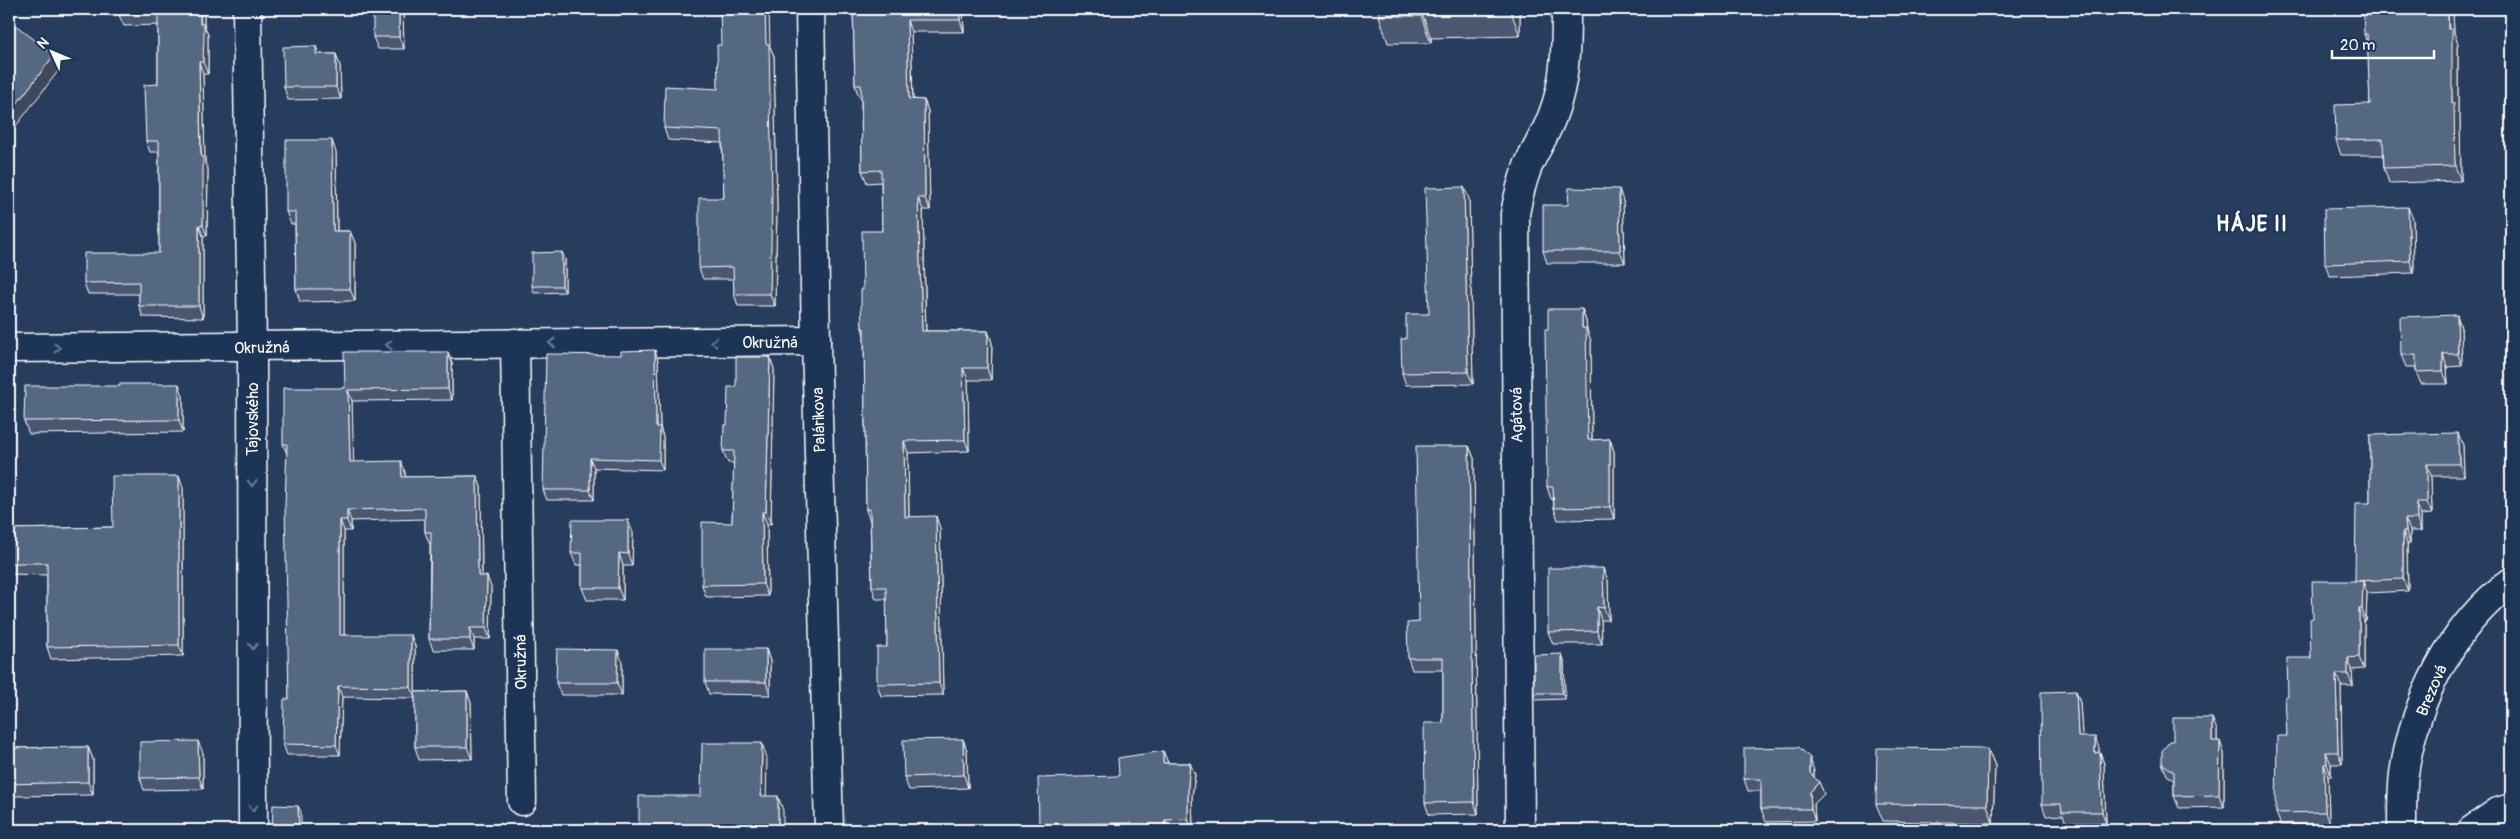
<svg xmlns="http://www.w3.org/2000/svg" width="2520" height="839" viewBox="0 0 2520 839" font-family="Pangolin,sans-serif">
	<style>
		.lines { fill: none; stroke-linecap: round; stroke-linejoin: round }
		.street-casing { stroke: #fff; stroke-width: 31 }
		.street { stroke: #1d3557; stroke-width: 28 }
		.wall { fill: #49596f; stroke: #fff }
		.shaded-wall { fill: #3c485a; stroke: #fff }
		.building { fill: #556781; stroke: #fff }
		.oneway { stroke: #6c7c92 }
		.labels { text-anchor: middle; stroke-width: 4; stroke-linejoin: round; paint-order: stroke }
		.street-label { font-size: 16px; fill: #fff; stroke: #1d3557 }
		.district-label { font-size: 21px; font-weight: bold; letter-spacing: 1px; fill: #fff; stroke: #1d3557 }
	</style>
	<rect width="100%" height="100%" fill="#263d5e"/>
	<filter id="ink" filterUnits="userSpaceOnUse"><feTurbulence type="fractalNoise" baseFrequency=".02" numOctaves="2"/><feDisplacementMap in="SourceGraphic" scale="10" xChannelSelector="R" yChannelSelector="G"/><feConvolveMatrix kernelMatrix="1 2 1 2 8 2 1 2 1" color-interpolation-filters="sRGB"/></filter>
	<g filter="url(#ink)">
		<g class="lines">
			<g class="street-casing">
				<g id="street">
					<path d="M 247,9 L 252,347 L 253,830"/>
					<path d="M 810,9 L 816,341 L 829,830"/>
					<path d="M 515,343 L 522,801"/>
					<path d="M 9,348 L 816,341"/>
					<path d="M 2402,823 C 2402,807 2402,790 2404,774 C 2414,702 2452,625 2511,582"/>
					<path d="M 1520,830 L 1515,214 C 1518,197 1522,181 1528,166 C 1536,148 1547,132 1553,114 C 1566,80 1566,45 1566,9"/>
					<path d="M 2472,830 L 2498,812 L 2511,808"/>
				</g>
			</g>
			<use href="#street" class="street"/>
		</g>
		<g class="wall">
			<path d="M 119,9 L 204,9 L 204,25 L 208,35 L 208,74 L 203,74 L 205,162 L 208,169 L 207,236 L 203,236 L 203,318 L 143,317 L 139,306 L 139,294 L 88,294 L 84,283 L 159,253 L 159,152 L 150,152 L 146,141 L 158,84 L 158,25 L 124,26 L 119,15 Z"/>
			<path d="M 403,9 L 404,49 L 378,49 L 373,37 Z"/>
			<path d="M 853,9 L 963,9 L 964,32 L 911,32 L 913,99 L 924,100 L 928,111 L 930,210 L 923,210 L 926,331 L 988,331 L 992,343 L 991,380 L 968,380 L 969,451 L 908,453 L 909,517 L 940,528 L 943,695 L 881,696 L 877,684 L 887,647 L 887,599 L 876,599 L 872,587 L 870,521 L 866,510 L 864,335 L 862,328 L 863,290 L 882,231 L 881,182 L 867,183 L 862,171 L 861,97 L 859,97 L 855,85 Z"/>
			<path d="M 1379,9 L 1520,9 L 1520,36 L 1431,38 L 1431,43 L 1388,43 L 1379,16 Z"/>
			<path d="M 2453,12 L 2454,33 L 2458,44 L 2458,112 L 2460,118 L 2461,181 L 2389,183 L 2384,168 L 2383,155 L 2341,155 L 2336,140 L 2370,104 L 2368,46 L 2364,34 Z"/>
			<path d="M 721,45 L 770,47 L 774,56 L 777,208 L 775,306 L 738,306 L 734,294 L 734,279 L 703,279 L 699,268 L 724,198 L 722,143 L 668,140 L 664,128 L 718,89 Z"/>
			<path d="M 316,46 L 319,54 L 336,54 L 340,66 L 341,99 L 288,100 L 284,87 Z"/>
			<path d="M 336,152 L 337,231 L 350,231 L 355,243 L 355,301 L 300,302 L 296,289 L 295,224 L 291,224 L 286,212 Z"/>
			<path d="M 1469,199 L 1473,384 L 1406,385 L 1402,373 L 1406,339 L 1429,314 Z"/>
			<path d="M 1623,201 L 1625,263 L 1547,263 L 1543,251 L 1568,205 Z"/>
			<path d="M 2413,219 L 2414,273 L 2330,276 L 2325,264 Z"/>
			<path d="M 565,259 L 565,292 L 534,293 L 532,286 Z"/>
			<path d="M 1582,309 L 1586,321 L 1587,330 L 1591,341 L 1592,440 L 1610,439 L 1614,452 L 1614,519 L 1558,520 L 1554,508 L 1553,499 L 1551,499 L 1547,487 Z"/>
			<path d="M 2457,315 L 2461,328 L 2462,366 L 2447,367 L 2448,384 L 2421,384 L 2416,372 L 2416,367 L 2406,367 L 2401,355 Z"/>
			<path d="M 770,357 L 774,369 L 771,524 L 767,524 L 768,596 L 706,597 L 702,585 L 732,523 L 734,463 L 728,463 L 723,451 L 736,387 Z"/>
			<path d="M 658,360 L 660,427 L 663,437 L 663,470 L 594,468 L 594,500 L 547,500 L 543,490 Z"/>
			<path d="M 452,363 L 452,400 L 352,401 L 353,462 L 405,472 L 405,477 L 477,476 L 481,487 L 482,576 L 491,587 L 490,639 L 474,639 L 474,650 L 433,650 L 429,639 L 430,543 L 429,543 L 425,532 L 425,519 L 351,521 L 351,531 L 344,531 L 344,635 L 415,646 L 415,692 L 467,691 L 471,703 L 472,759 L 419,760 L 415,747 L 415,698 L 342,697 L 340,755 L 287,755 L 283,744 L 289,699 L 287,454 L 283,444 L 345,388 Z"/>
			<path d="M 120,386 L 183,396 L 183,432 L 29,434 L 24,421 Z"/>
			<path d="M 2370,435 L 2463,445 L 2464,476 L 2431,476 L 2432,514 L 2421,515 L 2421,531 L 2410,531 L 2410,544 L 2407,544 L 2408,591 L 2367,593 L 2366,621 L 2364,621 L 2364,669 L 2352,670 L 2353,686 L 2341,686 L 2342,764 L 2331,764 L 2331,776 L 2328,776 L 2329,824 L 2281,825 L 2276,813 L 2287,736 L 2288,696 L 2311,658 L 2313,618 L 2355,581 L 2370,503 Z"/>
			<path d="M 1469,446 L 1474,458 L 1478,814 L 1429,815 L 1425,803 L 1443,723 L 1443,670 L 1412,670 L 1408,658 L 1419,622 Z"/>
			<path d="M 183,488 L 183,656 L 51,659 L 47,647 L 47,575 L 9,574 L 9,529 L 113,527 Z"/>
			<path d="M 633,533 L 632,566 L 623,566 L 623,600 L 587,600 L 582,588 L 582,565 L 576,565 L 571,553 Z"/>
			<path d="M 1608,580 L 1609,620 L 1601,620 L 1602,644 L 1553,644 L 1548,632 Z"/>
			<path d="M 766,649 L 770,661 L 770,695 L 709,694 L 705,682 Z"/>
			<path d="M 1562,654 L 1564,661 L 1565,699 L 1536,700 L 1534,693 Z"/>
			<path d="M 622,662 L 622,695 L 561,695 L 556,683 Z"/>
			<path d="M 2076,691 L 2080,703 L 2082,737 L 2099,748 L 2099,752 L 2100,752 L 2104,764 L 2106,823 L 2066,823 L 2063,815 L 2046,816 L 2042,804 Z"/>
			<path d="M 2217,730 L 2217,741 L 2224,753 L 2224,807 L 2179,808 L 2174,796 L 2174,781 L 2167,775 L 2162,763 L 2173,741 Z"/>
			<path d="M 963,739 L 967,751 L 968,788 L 909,790 L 904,777 Z"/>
			<path d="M 88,747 L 93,759 L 93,795 L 9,796 L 9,748 Z"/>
			<path d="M 1988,749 L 1995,766 L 1993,823 L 1883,821 L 1876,804 Z"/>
			<path d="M 1163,751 L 1168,763 L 1190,763 L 1195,775 L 1192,796 L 1193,830 L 1041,830 L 1039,824 L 1119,776 Z"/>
			<path d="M 203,753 L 203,789 L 144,790 L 140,778 Z"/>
			<path d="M 1814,771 L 1814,777 L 1819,782 L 1824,794 L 1814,804 L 1815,821 L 1766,822 L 1761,809 L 1761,791 L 1748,791 L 1744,779 Z"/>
		</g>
		<g class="shaded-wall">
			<path d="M 200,9 L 204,9 L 204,25 L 208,35 L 208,74 L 203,62 Z"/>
			<path d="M 399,9 L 403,9 L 404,49 L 399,37 Z"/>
			<path d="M 765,9 L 769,9 L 770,47 L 774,56 L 777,208 L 775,306 L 770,294 Z"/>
			<path d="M 959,9 L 963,9 L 964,32 L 960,20 Z"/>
			<path d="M 1510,9 L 1520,9 L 1520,36 Z"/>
			<path d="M 2448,9 L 2452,9 L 2453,12 L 2454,33 L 2458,44 L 2458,112 L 2460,118 L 2461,181 L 2455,166 Z"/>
			<path d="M 1421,11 L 1431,38 L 1431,43 L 1421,16 Z"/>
			<path d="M 907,20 L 911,32 L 913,111 L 909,99 Z"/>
			<path d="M 336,54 L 340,66 L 341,99 L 336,87 Z"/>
			<path d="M 54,55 L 59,70 L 9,135 L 9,114 Z"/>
			<path d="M 199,62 L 203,74 L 205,162 L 208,169 L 207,236 L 203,225 Z"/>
			<path d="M 924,100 L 928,111 L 930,210 L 925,198 Z"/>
			<path d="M 332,140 L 336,152 L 337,243 L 333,231 Z"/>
			<path d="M 1464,187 L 1469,199 L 1473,384 L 1468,372 Z"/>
			<path d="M 1619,189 L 1623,201 L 1625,263 L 1620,251 Z"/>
			<path d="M 918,198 L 923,210 L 926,342 L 922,331 Z"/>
			<path d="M 2408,207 L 2413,219 L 2414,273 L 2410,261 Z"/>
			<path d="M 199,225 L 203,236 L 203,318 L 199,306 Z"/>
			<path d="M 350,231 L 355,243 L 355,301 L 350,289 Z"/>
			<path d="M 562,252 L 565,259 L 565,292 L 562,286 Z"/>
			<path d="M 1582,309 L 1586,321 L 1587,330 L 1591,341 L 1592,452 L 1588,440 L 1582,328 Z"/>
			<path d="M 2457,315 L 2461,328 L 2462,366 L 2458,354 Z"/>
			<path d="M 988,331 L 992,343 L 991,380 L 987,368 Z"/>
			<path d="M 655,350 L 658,360 L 660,428 L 660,427 L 663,437 L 663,470 L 659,460 L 656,427 Z"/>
			<path d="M 448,352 L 452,363 L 452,400 L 448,389 Z"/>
			<path d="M 2443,354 L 2447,367 L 2448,384 L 2443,371 Z"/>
			<path d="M 770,357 L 774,369 L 771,524 L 766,512 Z"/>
			<path d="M 963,368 L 968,380 L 969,451 L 965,440 Z"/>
			<path d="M 179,384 L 183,396 L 183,432 L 179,420 Z"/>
			<path d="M 348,390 L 352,401 L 354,473 L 350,462 Z"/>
			<path d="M 2458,433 L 2463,445 L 2464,476 L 2459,464 Z"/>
			<path d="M 1610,439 L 1614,452 L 1614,519 L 1610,507 Z"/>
			<path d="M 904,441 L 908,453 L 909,529 L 905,517 Z"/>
			<path d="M 1469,446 L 1474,458 L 1478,814 L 1474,802 Z"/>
			<path d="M 590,458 L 594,468 L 594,500 L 590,490 Z"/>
			<path d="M 401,461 L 405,472 L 406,487 L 402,477 Z"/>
			<path d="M 2427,464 L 2431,476 L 2432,514 L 2427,502 Z"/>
			<path d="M 179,476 L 183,488 L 183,656 L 179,645 Z"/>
			<path d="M 477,476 L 481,487 L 482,587 L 478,576 Z"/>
			<path d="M 2416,502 L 2421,515 L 2421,531 L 2417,519 Z"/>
			<path d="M 347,510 L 351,521 L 351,531 L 347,520 Z"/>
			<path d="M 762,512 L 767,524 L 768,596 L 763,584 Z"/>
			<path d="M 936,516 L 940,528 L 943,695 L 939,683 Z"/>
			<path d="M 2405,519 L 2410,531 L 2410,544 L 2406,531 Z"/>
			<path d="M 340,520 L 344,531 L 344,646 L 340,635 Z"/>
			<path d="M 628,520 L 633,533 L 632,566 L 628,554 Z"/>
			<path d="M 2403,531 L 2407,544 L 2408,591 L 2403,579 Z"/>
			<path d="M 619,553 L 623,566 L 623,600 L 618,588 Z"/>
			<path d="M 1603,568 L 1608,580 L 1609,620 L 1604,608 Z"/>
			<path d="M 487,576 L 491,587 L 490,639 L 486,628 Z"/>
			<path d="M 2363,581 L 2367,593 L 2366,621 L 2362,609 Z"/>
			<path d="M 1597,607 L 1601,620 L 1602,644 L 1597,631 Z"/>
			<path d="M 2359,609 L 2364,621 L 2364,669 L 2359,657 Z"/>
			<path d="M 470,628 L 474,639 L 474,650 L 470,639 Z"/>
			<path d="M 411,635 L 415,646 L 415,698 L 411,687 Z"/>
			<path d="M 766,649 L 770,661 L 770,695 L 766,682 Z"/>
			<path d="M 618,650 L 622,662 L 622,695 L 617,683 Z"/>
			<path d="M 1562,654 L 1564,661 L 1565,699 L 1562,693 Z"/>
			<path d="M 2348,658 L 2352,670 L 2353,686 L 2348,674 Z"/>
			<path d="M 2336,674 L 2341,686 L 2342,764 L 2338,752 Z"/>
			<path d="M 338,686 L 342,697 L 340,755 L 336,745 Z"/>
			<path d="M 467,691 L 471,703 L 472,759 L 467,747 Z"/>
			<path d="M 2076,691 L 2080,703 L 2083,749 L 2078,737 Z"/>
			<path d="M 2212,718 L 2217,730 L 2217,753 L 2212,741 Z"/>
			<path d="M 2095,737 L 2099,748 L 2099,764 L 2095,753 Z"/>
			<path d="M 963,739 L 967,751 L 968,788 L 964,775 Z"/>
			<path d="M 198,741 L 203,753 L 203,789 L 199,777 Z"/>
			<path d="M 2220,741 L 2224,753 L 2224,807 L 2219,795 Z"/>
			<path d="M 762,743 L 767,758 L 766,810 L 761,796 Z"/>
			<path d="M 88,747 L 93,759 L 93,795 L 88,782 Z"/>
			<path d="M 1988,749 L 1995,766 L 1993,823 L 1987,805 Z"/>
			<path d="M 1163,751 L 1168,763 L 1163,763 Z"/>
			<path d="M 2100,752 L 2104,764 L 2106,823 L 2102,812 Z"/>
			<path d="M 2326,752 L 2331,764 L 2331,776 L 2327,764 Z"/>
			<path d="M 1810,758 L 1814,771 L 1814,785 L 1810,773 Z"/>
			<path d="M 1190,763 L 1195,775 L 1192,796 L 1193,830 L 1188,819 L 1188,784 Z"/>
			<path d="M 2324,764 L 2328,776 L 2329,824 L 2325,812 Z"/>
			<path d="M 1819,782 L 1824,794 L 1814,804 L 1815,821 L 1811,809 L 1810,792 Z"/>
			<path d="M 778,796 L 783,810 L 783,830 L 778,830 Z"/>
			<path d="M 298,806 L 301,812 L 301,830 L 299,830 Z"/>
			<path d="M 1165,820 L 1168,830 L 1165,830 L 1164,829 Z"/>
		</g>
		<g class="building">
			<path d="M 119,9 L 200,9 L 200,24 L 204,24 L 204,36 L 203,62 L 199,62 L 201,157 L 203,157 L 203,225 L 199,225 L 199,306 L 139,306 L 139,282 L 84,283 L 84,253 L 159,253 L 159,141 L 146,141 L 144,85 L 158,84 L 158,13 L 119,15 Z"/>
			<rect x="373" y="9" width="26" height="28"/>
			<path d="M 720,9 L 765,9 L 766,44 L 769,44 L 772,196 L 770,294 L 734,294 L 733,267 L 699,268 L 699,198 L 724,198 L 722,131 L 664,128 L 665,86 L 718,89 L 717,45 L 721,45 Z"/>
			<path d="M 853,9 L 959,9 L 960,20 L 907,20 L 909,99 L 924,100 L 925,198 L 918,198 L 922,331 L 988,331 L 987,368 L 963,368 L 965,440 L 904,441 L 905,517 L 936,516 L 939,683 L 877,684 L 877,647 L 887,647 L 886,587 L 872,587 L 870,509 L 866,510 L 864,328 L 862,328 L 861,304 L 861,290 L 863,290 L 862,231 L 882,231 L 881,170 L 862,171 L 861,85 L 855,85 Z"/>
			<path d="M 1379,9 L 1510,9 L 1421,11 L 1421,16 L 1379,16 Z"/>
			<path d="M 2363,9 L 2448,9 L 2448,29 L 2452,29 L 2452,103 L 2454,103 L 2455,166 L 2384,168 L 2383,139 L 2336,140 L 2335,105 L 2370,104 L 2367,34 L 2364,34 Z"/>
			<path d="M 9,20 L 54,55 L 9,114 Z"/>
			<path d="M 316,46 L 316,54 L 336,54 L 336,87 L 284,87 L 283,47 Z"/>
			<path d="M 286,140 L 332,140 L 333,231 L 350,231 L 350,289 L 296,289 L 295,212 L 286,212 Z"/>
			<path d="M 1464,187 L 1468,372 L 1402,373 L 1401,339 L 1406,339 L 1406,314 L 1429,314 L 1425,188 Z"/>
			<path d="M 1569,188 L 1619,189 L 1620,251 L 1543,251 L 1543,205 L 1568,205 Z"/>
			<path d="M 2408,207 L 2410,261 L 2325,264 L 2324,209 Z"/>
			<path d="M 562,252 L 562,286 L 532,286 L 532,253 Z"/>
			<path d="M 1548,309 L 1582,309 L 1582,328 L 1586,328 L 1588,440 L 1610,439 L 1610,507 L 1554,508 L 1553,487 L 1547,487 L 1545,329 L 1548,329 Z"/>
			<path d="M 2457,315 L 2458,354 L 2443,354 L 2443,371 L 2416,372 L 2416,355 L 2401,355 L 2400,317 Z"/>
			<path d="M 655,350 L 656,427 L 660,427 L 659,460 L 590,458 L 590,490 L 543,490 L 546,354 L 621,355 L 621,351 Z"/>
			<path d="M 344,352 L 448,352 L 448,389 L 348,390 L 350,462 L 401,461 L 402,477 L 477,476 L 478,576 L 487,576 L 486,628 L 470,628 L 470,639 L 429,639 L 431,532 L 425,532 L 425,508 L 347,510 L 347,520 L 340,520 L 340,635 L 411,635 L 411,687 L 338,686 L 336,745 L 283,744 L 284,699 L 289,699 L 285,506 L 287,444 L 283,444 L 283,388 L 345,388 Z"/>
			<path d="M 736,357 L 770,357 L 766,512 L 762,512 L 763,584 L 702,585 L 702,522 L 732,523 L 734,451 L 723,451 L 724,425 L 727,425 L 728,387 L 736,387 Z"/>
			<path d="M 120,384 L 179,384 L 179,420 L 24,421 L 25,386 L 120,386 Z"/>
			<path d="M 2458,433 L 2459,464 L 2427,464 L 2427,502 L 2416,502 L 2417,519 L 2405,519 L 2406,531 L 2403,531 L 2403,579 L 2355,581 L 2356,503 L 2370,503 L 2370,435 Z"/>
			<path d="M 1416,446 L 1469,446 L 1474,802 L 1425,803 L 1424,723 L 1443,723 L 1443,658 L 1408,658 L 1407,623 L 1419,622 Z"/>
			<path d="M 112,476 L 179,476 L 179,645 L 47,647 L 47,563 L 9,563 L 9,529 L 113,527 Z"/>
			<path d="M 572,520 L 628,520 L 628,554 L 619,553 L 618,588 L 582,588 L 582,553 L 571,553 Z"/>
			<path d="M 1548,568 L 1603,568 L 1604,608 L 1597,607 L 1597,631 L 1548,632 Z"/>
			<path d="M 2312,581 L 2363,581 L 2362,609 L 2359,609 L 2359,657 L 2348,658 L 2348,674 L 2336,674 L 2338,752 L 2326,752 L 2327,764 L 2324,764 L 2325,812 L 2276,813 L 2277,736 L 2287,736 L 2285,696 L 2288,696 L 2287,658 L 2311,658 L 2310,619 L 2313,618 Z"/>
			<path d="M 557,649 L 618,650 L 617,683 L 556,683 Z"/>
			<rect x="705" y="649" width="61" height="33"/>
			<path d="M 1562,654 L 1562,693 L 1534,693 L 1534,655 Z"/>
			<path d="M 467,691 L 467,747 L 415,747 L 415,692 Z"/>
			<path d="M 2076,691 L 2078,737 L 2095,737 L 2095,753 L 2100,752 L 2102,812 L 2062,812 L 2061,804 L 2042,804 L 2041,692 Z"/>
			<path d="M 2173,718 L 2212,718 L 2212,741 L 2220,741 L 2219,795 L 2174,796 L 2174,772 L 2162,763 L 2162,751 L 2170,741 L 2173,741 Z"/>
			<path d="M 963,739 L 964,775 L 904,777 L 903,740 Z"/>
			<path d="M 198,741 L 199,777 L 140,778 L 140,742 Z"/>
			<path d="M 702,743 L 762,743 L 761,796 L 778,796 L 778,830 L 639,830 L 639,796 L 701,796 Z"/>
			<path d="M 88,747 L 88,782 L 9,784 L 9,748 Z"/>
			<path d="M 1799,747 L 1810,758 L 1810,773 L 1819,782 L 1810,792 L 1811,809 L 1761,809 L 1761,779 L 1744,779 L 1744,748 Z"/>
			<path d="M 1877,748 L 1988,749 L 1987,805 L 1876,804 Z"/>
			<path d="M 1163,751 L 1163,763 L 1190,763 L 1188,784 L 1188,819 L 1165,820 L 1164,829 L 1132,830 L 1132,823 L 1039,824 L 1038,778 L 1119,776 L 1118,758 Z"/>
			<path d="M 273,805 L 298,806 L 299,830 L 272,830 Z"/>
		</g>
		<defs><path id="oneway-chevron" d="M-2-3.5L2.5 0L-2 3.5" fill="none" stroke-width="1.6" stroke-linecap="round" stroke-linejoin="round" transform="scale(1.25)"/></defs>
		<g class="oneway">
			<use href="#oneway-chevron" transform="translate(714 342) rotate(180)"/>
			<use href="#oneway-chevron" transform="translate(552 343) rotate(180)"/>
			<use href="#oneway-chevron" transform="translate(389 345) rotate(179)"/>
			<use href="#oneway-chevron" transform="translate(57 348)"/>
			<use href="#oneway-chevron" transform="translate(252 483) rotate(90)"/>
			<use href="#oneway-chevron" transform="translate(253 646) rotate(90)"/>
			<use href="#oneway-chevron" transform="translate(253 808) rotate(90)"/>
		</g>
	</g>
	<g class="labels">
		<g class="street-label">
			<text x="770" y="348">Okružná</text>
			<text transform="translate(262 347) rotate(-1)" y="6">Okružná</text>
			<text transform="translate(1516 415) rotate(-91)" y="6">Agátová</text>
			<text transform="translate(252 419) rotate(-90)" y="6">Tajovského</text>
			<text transform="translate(818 420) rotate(-92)" y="6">Palárikova</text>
			<text transform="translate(520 662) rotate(-91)" y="6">Okružná</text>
			<text transform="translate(2431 690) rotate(-67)" y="6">Brezová</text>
		</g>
		<g class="district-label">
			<text x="2252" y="231">HÁJE II</text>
		</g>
	</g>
	<rect width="2520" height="839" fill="none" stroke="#1d3557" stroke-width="30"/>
	<rect x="15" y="15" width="2490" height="809" fill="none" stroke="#fff" stroke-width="2" filter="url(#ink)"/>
	<g transform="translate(52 52) rotate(314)" stroke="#1d3557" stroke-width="4" paint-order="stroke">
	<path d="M0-4L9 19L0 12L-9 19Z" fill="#ffffff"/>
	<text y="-8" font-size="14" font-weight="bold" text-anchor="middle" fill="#ffffff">N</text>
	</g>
	<path d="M2332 50v8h102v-8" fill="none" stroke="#ffffff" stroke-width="2.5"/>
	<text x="2340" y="50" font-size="15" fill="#ffffff" stroke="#1d3557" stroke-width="4" paint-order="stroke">20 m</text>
</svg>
